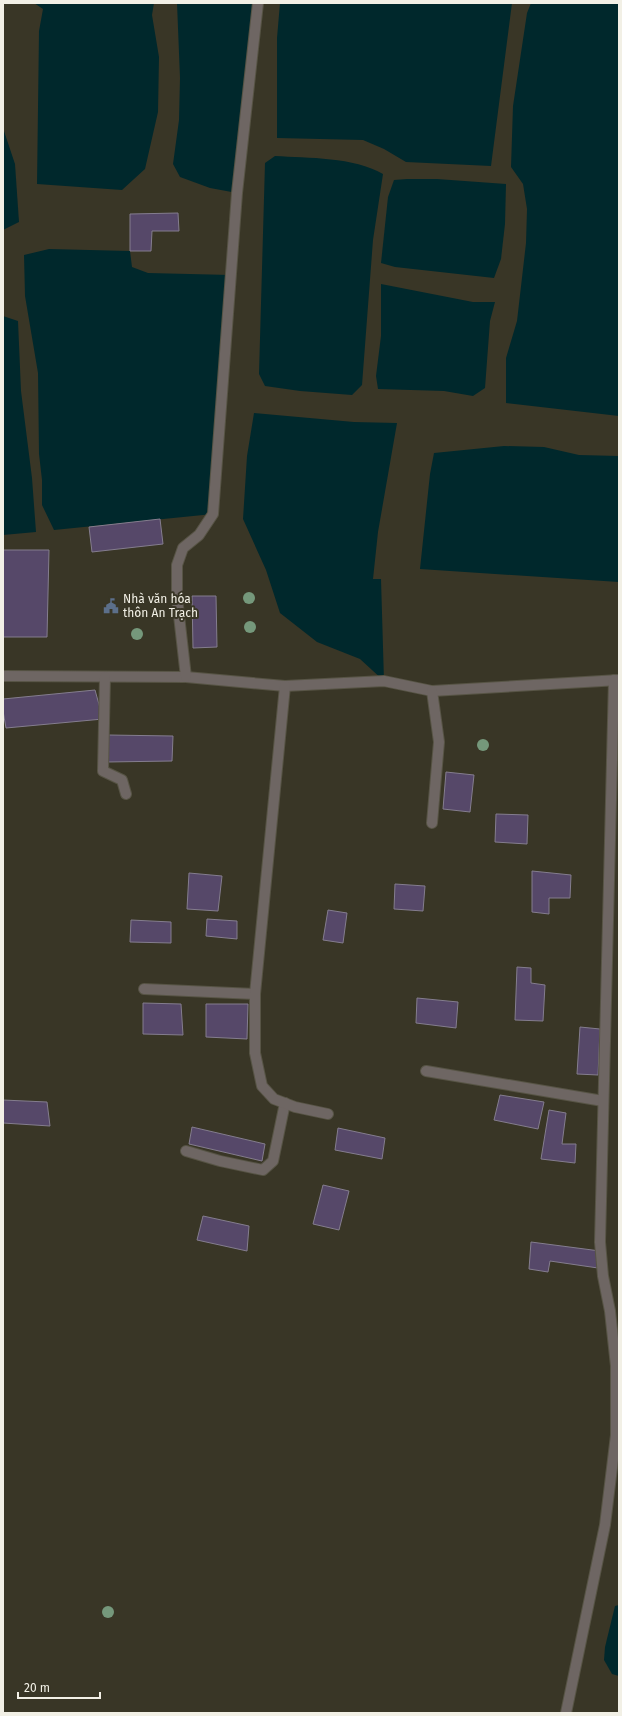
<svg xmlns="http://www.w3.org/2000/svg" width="622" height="1716" viewBox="0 0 622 1716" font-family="'Fira Sans',sans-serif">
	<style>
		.water { fill: #00282c }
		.building { fill: #564869; stroke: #847d8e }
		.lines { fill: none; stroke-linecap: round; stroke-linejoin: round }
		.service-casing { stroke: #575445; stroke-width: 12 }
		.minor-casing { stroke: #575445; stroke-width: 12 }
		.service { stroke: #6e6663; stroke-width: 10 }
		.minor { stroke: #6e6663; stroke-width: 10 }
		.tree { fill: #75987b }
		.labels { text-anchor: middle; stroke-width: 4; stroke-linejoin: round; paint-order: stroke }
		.poi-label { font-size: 12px; fill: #f2f0e6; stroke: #393626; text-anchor: start }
	</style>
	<rect width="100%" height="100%" fill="#393626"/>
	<g class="water">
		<path d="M 34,3 L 154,3 L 152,15 L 159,57 L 158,112 L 145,169 L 122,190 L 37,184 L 39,31 L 43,9 Z"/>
		<path d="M 177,3 L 258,3 L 237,193 L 210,188 L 180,177 L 173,164 L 179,120 L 180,78 Z"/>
		<path d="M 280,3 L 512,3 L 491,166 L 406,162 L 384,149 L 363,140 L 277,138 L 277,38 Z"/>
		<path d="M 531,3 L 619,3 L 619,416 L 506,403 L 506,358 L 517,321 L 526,243 L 527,209 L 523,184 L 511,167 L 513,106 L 527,13 Z"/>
		<path d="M 3,128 L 15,164 L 19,222 L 3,230 Z"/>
		<path d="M 275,156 C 308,158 354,157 383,174 L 373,240 L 362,385 L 352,395 L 300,391 L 265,386 L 259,374 L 265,163 Z"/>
		<path d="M 407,179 L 437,179 L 506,184 L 505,224 L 501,259 L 494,278 L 395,267 L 381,263 L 388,197 L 394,180 Z"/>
		<path d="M 49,249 L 130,251 L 132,267 L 148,273 L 231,275 L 213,514 L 54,530 L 42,505 L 42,480 L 39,454 L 38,373 L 25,296 L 24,255 Z"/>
		<path d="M 381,284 L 473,302 L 495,302 L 490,321 L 485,388 L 473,396 L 444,391 L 378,389 L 376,376 L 381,336 Z"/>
		<path d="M 3,316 L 18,321 L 21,391 L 32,478 L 36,532 L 3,535 Z"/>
		<path d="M 254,413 L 354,422 L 397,423 L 378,532 L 373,579 L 381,579 L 384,681 L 360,659 L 317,642 L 280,613 L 266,570 L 243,519 L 247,456 Z"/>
		<path d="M 504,446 L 544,447 L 579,455 L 619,456 L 619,582 L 420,569 L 430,474 L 434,453 Z"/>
		<path d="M 619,1605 L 619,1676 L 612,1674 L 604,1660 L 605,1647 L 615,1606 Z"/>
	</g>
	<g class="building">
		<path d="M 178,213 L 179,231 L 152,231 L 151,251 L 130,251 L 130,214 Z"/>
		<path d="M 160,519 L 163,544 L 92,552 L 89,527 Z"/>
		<path d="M 3,550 L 49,550 L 47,637 L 3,637 Z"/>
		<path d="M 192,596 L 216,596 L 217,647 L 193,648 Z"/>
		<path d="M 95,690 L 103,719 L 6,728 L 3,711 L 3,699 Z"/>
		<path d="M 108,735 L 173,736 L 172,761 L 107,762 Z"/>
		<path d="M 446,772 L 474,775 L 470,812 L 443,809 Z"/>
		<path d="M 496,814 L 528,815 L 527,844 L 495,842 Z"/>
		<path d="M 532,871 L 571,875 L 570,898 L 549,898 L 549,914 L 532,912 Z"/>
		<path d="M 189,873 L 222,876 L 218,911 L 187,909 Z"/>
		<path d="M 395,884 L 425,886 L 423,911 L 394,909 Z"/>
		<path d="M 328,910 L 347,913 L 343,943 L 323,940 Z"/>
		<path d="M 207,919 L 237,921 L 237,939 L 206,936 Z"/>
		<path d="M 131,920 L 171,922 L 171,943 L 130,942 Z"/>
		<path d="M 517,967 L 531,968 L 531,983 L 545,985 L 543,1021 L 515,1020 Z"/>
		<path d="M 417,998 L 458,1002 L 456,1028 L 416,1023 Z"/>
		<path d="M 143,1003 L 181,1004 L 183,1035 L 143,1034 Z"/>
		<path d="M 206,1004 L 248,1004 L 247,1039 L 206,1037 Z"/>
		<path d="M 580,1027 L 600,1029 L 598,1075 L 577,1074 Z"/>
		<path d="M 500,1095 L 544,1102 L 538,1129 L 494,1120 Z"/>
		<path d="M 3,1100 L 47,1102 L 50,1126 L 3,1123 Z"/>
		<path d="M 549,1110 L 566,1113 L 562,1144 L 576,1144 L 575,1163 L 541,1159 Z"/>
		<path d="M 192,1127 L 265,1144 L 262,1161 L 189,1144 Z"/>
		<path d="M 338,1128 L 385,1138 L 382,1159 L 335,1150 Z"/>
		<path d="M 323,1185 L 349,1191 L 339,1230 L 313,1224 Z"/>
		<path d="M 203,1216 L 249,1226 L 247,1251 L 197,1240 Z"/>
		<path d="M 531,1242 L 600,1251 L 598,1268 L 550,1261 L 548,1272 L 529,1269 Z"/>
	</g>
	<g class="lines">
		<g class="service-casing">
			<g id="service">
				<path d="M 144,989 L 255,994"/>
				<path d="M 426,1071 L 603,1101"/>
				<path d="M 186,1151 L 220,1161 L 263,1170 L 273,1161 L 285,1103"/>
			</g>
		</g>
		<g class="minor-casing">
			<g id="minor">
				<path d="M 3,676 L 186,677 L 285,686 L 384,681 L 432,691 L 619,680"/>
				<path d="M 105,677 L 103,771 L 122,780 L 126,794"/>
				<path d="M 186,677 L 177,598 L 177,565 L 183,548 L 199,535 L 213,514 L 237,193 L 258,3"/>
				<path d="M 285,686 L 255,994 L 255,1053 L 262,1086 L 274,1099 L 295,1107 L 328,1114"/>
				<path d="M 432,823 L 439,742 L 432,691"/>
				<path d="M 566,1713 L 605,1525 L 616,1435 L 616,1366 L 610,1311 L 603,1276 L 600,1242 L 614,680"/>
			</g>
		</g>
		<use href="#service" class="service"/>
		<use href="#minor" class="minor"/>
	</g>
	<g class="tree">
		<circle cx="249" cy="598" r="6"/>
		<circle cx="250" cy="627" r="6"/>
		<circle cx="137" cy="634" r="6"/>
		<circle cx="483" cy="745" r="6"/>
		<circle cx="108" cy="1612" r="6"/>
	</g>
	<defs>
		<g id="civic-bare" transform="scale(1.2)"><path d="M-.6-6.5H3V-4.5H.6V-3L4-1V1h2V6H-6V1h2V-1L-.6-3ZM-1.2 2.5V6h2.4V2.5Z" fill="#5c6f8a" stroke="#393626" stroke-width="2.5" paint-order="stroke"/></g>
	</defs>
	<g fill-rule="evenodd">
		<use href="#civic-bare" x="111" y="606"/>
	</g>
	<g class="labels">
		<g class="poi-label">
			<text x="123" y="603">Nhà văn hóa<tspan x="123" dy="14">thôn An Trạch</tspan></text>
		</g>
	</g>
	<rect width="622" height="1716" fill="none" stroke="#f2f0e6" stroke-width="8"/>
	<path d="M18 1692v6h82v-6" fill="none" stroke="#f2f0e6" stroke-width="2"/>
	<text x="24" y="1692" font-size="12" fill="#f2f0e6" stroke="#393626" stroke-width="3" paint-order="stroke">20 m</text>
</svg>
